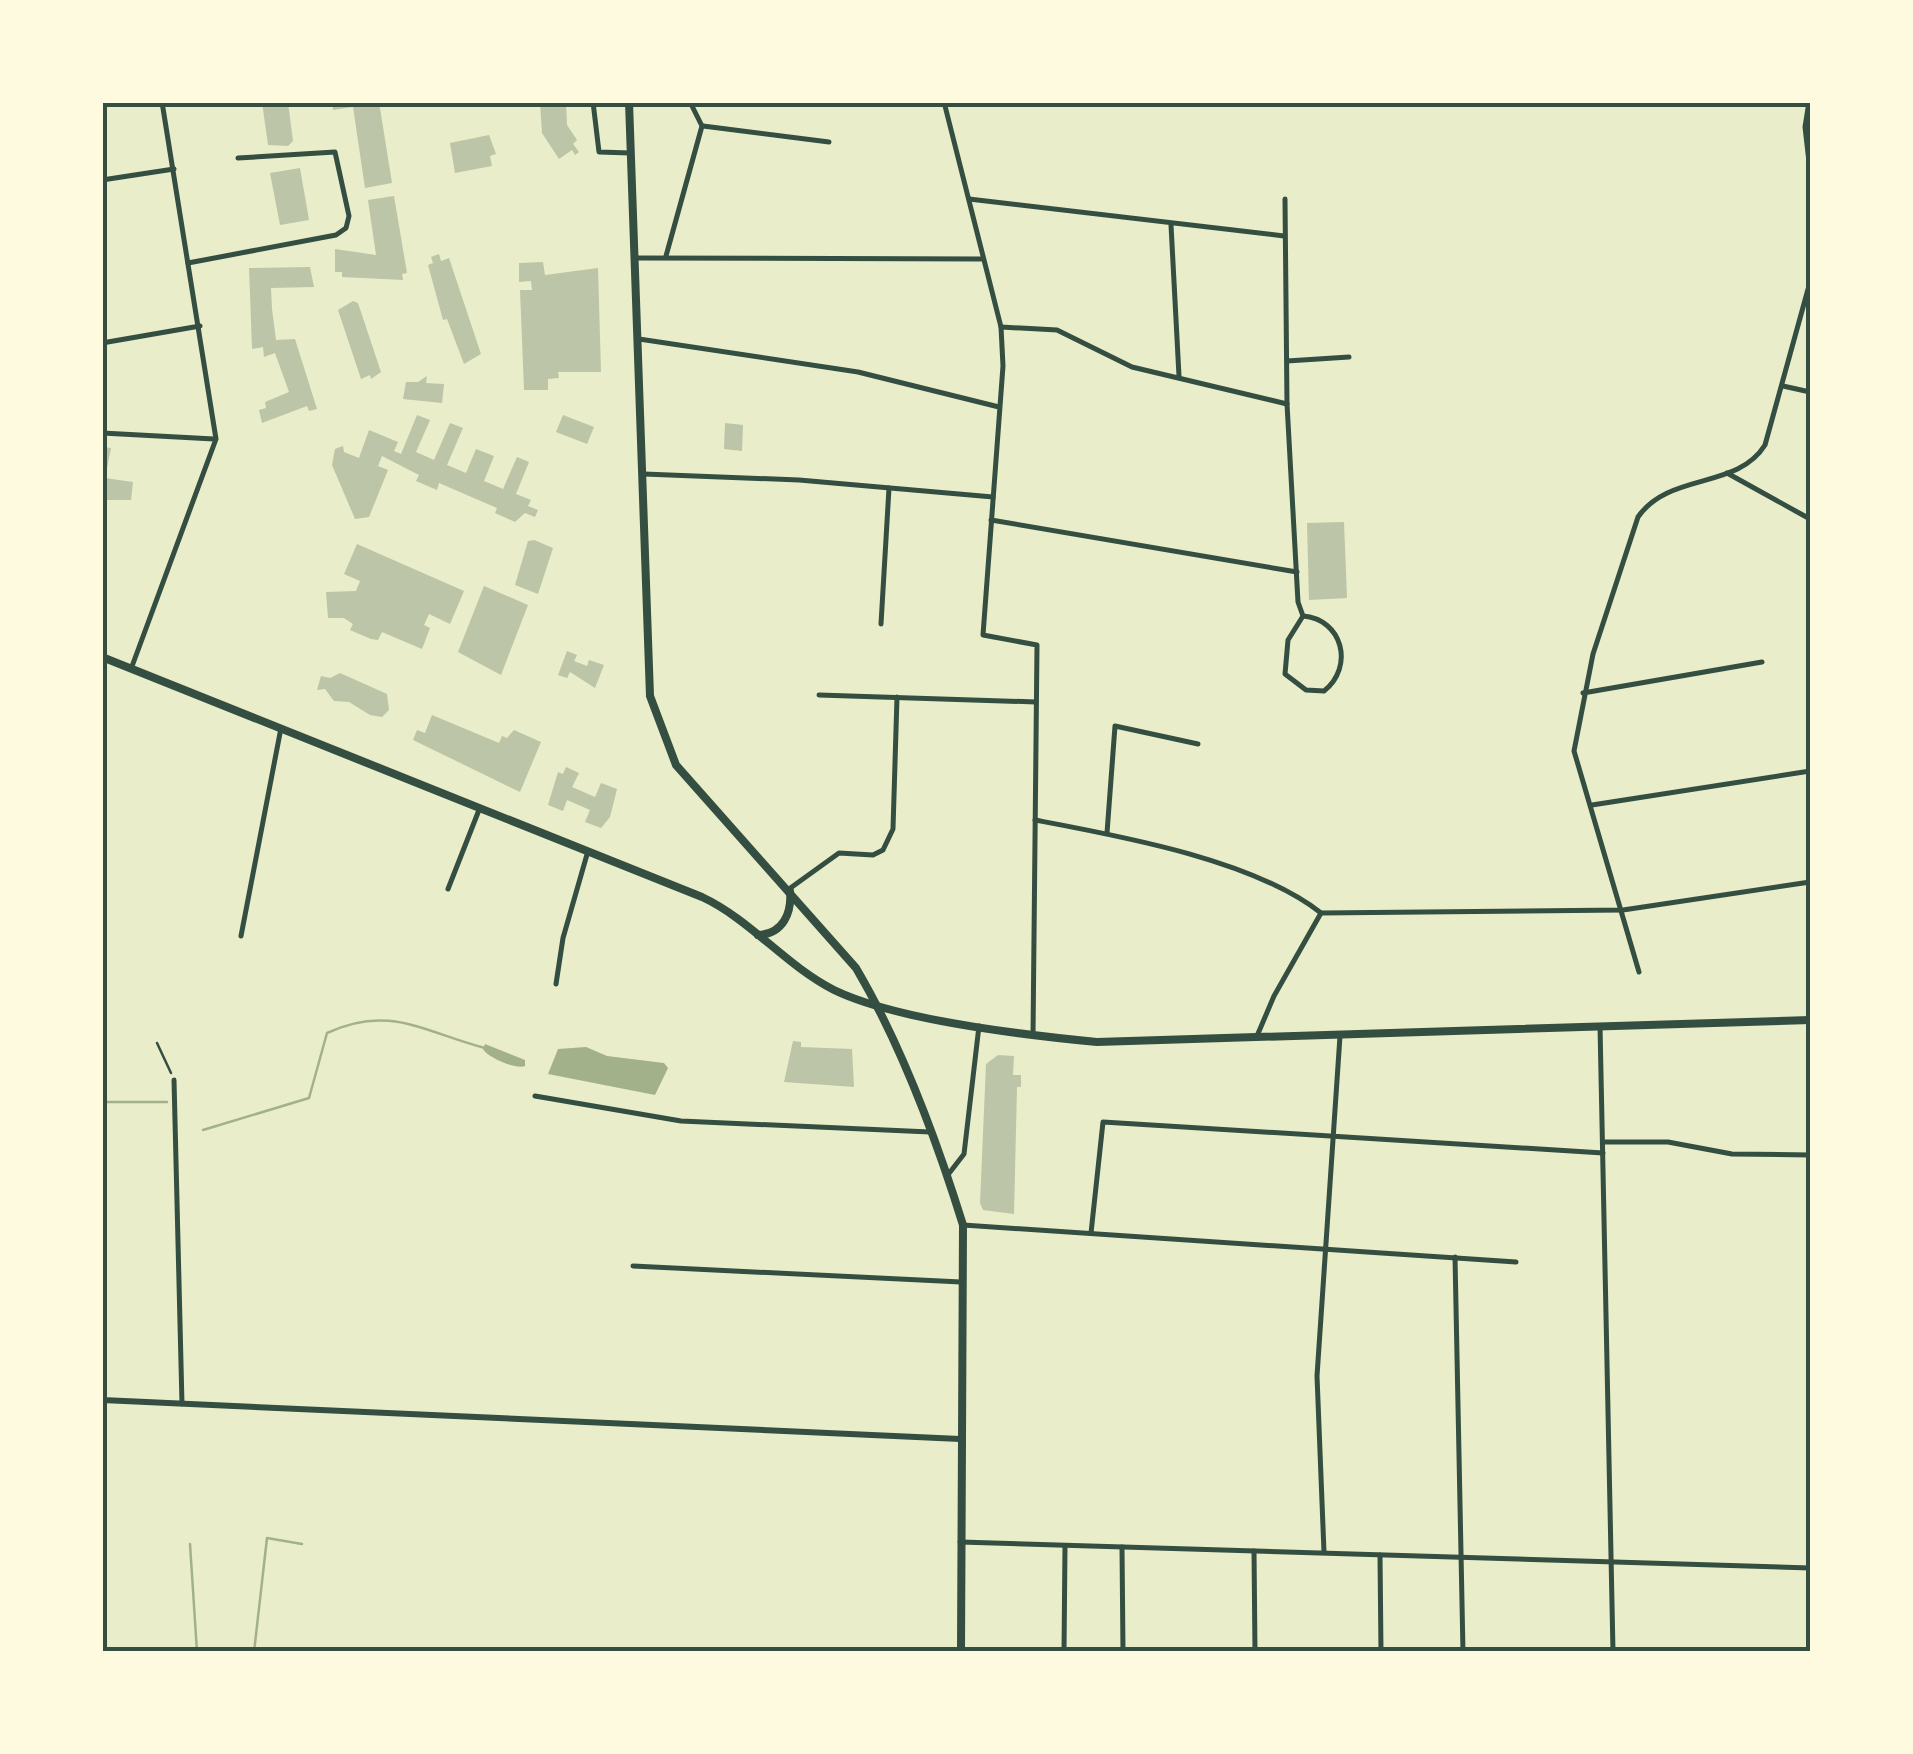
<svg xmlns="http://www.w3.org/2000/svg" width="1913" height="1754" viewBox="0 0 1913 1754" font-family="Overpass,sans-serif">
	<style>
		.water { fill: #a3b18a }
		.lines { fill: none; stroke-linecap: round; stroke-linejoin: round }
		.stream { stroke: #a3b18a; stroke-width: 2.5 }
		.building { fill: #bcc5a7 }
		.path { stroke: #344e41; stroke-width: 2.5 }
		.minor { stroke: #344e41; stroke-width: 5 }
		.tertiary { stroke: #344e41; stroke-width: 6 }
		.secondary { stroke: #344e41; stroke-width: 8 }
		.primary { stroke: #344e41; stroke-width: 8 }
		.neatline { fill: none; stroke: #344e41; stroke-width: 4 }
	</style>
	<rect width="100%" height="100%" fill="#e9edc9"/>
	<g class="water">
		<path d="M 485,1044 L 525,1060 L 525,1066 C 517,1070 488,1058 483,1049 Z"/>
		<path d="M 586,1047 L 607,1056 L 664,1063 L 668,1068 L 655,1095 L 548,1074 L 558,1049 Z"/>
	</g>
	<g class="lines">
		<g class="stream">
			<path d="M 102,1102 L 167,1102"/>
			<path d="M 203,1130 L 309,1098 L 327,1033 C 389,1004 424,1032 485,1048"/>
			<path d="M 190,1544 L 197,1652"/>
			<path d="M 254,1652 L 267,1538 L 302,1544"/>
		</g>
	</g>
	<g class="building">
		<path d="M 262,102 L 288,102 L 293,141 L 288,146 L 268,145 Z"/>
		<path d="M 332,102 L 379,102 L 392,183 L 365,188 L 353,107 L 333,110 Z"/>
		<path d="M 540,102 L 566,102 L 567,125 L 577,140 L 573,144 L 579,152 L 575,155 L 572,150 L 559,159 L 542,133 Z"/>
		<path d="M 489,135 L 496,154 L 490,156 L 492,166 L 455,173 L 450,143 Z"/>
		<path d="M 300,168 L 309,220 L 280,225 L 270,173 Z"/>
		<path d="M 394,196 L 407,273 L 402,274 L 403,280 L 342,277 L 342,272 L 335,272 L 335,249 L 376,255 L 368,200 Z"/>
		<path d="M 439,254 L 441,261 L 449,258 L 481,354 L 464,364 L 447,319 L 443,320 L 428,265 L 433,263 L 431,257 Z"/>
		<path d="M 543,262 L 545,275 L 598,268 L 601,372 L 558,372 L 559,378 L 548,379 L 548,390 L 524,390 L 520,290 L 532,290 L 531,281 L 519,282 L 519,263 Z"/>
		<path d="M 310,267 L 314,287 L 271,288 L 272,309 L 276,340 L 295,339 L 317,409 L 309,411 L 307,406 L 262,423 L 259,410 L 266,408 L 265,402 L 289,392 L 275,353 L 264,357 L 263,347 L 252,349 L 249,268 Z"/>
		<path d="M 353,301 L 358,303 L 381,372 L 371,379 L 370,375 L 361,379 L 338,310 Z"/>
		<path d="M 427,376 L 426,383 L 444,384 L 442,403 L 403,399 L 406,382 L 418,382 Z"/>
		<path d="M 417,415 L 430,420 L 416,452 L 434,460 L 450,423 L 463,428 L 447,465 L 466,473 L 476,449 L 494,456 L 484,481 L 503,489 L 517,457 L 529,462 L 516,494 L 531,500 L 528,506 L 538,510 L 535,517 L 525,513 L 515,522 L 495,513 L 497,508 L 439,483 L 437,490 L 416,481 L 419,475 L 382,456 L 378,466 L 388,470 L 369,517 L 355,519 L 332,465 L 335,449 L 343,446 L 344,452 L 359,458 L 369,430 L 398,442 L 394,451 L 401,454 Z"/>
		<path d="M 563,415 L 594,427 L 587,444 L 556,432 Z"/>
		<path d="M 725,423 L 743,425 L 742,451 L 724,449 Z"/>
		<path d="M 102,447 L 111,448 L 105,478 L 133,482 L 131,500 L 102,500 Z"/>
		<path d="M 1344,522 L 1347,598 L 1309,600 L 1307,523 Z"/>
		<path d="M 534,540 L 553,548 L 538,594 L 515,585 L 528,541 Z"/>
		<path d="M 357,544 L 464,591 L 450,624 L 429,614 L 424,625 L 430,628 L 422,649 L 382,632 L 378,640 L 371,639 L 350,630 L 353,624 L 344,618 L 328,618 L 326,592 L 356,591 L 360,581 L 344,574 Z"/>
		<path d="M 484,586 L 528,605 L 501,675 L 458,652 Z"/>
		<path d="M 567,651 L 577,655 L 574,661 L 587,666 L 589,660 L 604,665 L 595,688 L 570,672 L 567,678 L 558,675 Z"/>
		<path d="M 340,673 L 387,694 L 389,710 L 382,717 L 370,715 L 349,702 L 334,701 L 325,689 L 317,690 L 321,676 L 330,678 Z"/>
		<path d="M 432,715 L 499,743 L 502,736 L 507,738 L 514,730 L 541,742 L 520,792 L 413,740 L 417,730 L 425,733 Z"/>
		<path d="M 566,767 L 579,773 L 572,787 L 595,797 L 601,783 L 617,789 L 610,817 L 601,828 L 585,822 L 590,810 L 567,800 L 563,811 L 548,805 L 558,772 L 563,774 Z"/>
		<path d="M 793,1041 L 801,1042 L 801,1047 L 852,1049 L 854,1087 L 784,1082 Z"/>
		<path d="M 998,1055 L 1014,1056 L 1013,1075 L 1021,1075 L 1021,1087 L 1017,1087 L 1014,1214 L 983,1210 L 980,1203 L 986,1064 Z"/>
	</g>
	<g class="lines">
		<path class="path" d="M 157,1043 L 171,1073"/>
		<g class="minor">
			<path d="M 593,102 L 599,152 L 630,153"/>
			<path d="M 944,102 L 1001,327 L 1003,366 L 983,635 L 1037,645 L 1033,1036"/>
			<path d="M 1809,102 L 1805,127 L 1810,171"/>
			<path d="M 703,126 L 829,142"/>
			<path d="M 102,180 L 174,169"/>
			<path d="M 969,199 L 1284,236"/>
			<path d="M 1285,199 L 1287,404 L 1298,602 L 1303,616"/>
			<path d="M 1171,225 L 1179,376"/>
			<path d="M 666,256 L 702,126 L 690,102"/>
			<path d="M 635,258 L 981,259"/>
			<path d="M 188,263 L 336,235 L 346,228 L 349,216 L 335,152 L 238,158"/>
			<path d="M 1001,327 L 1057,330 L 1132,367 L 1287,404"/>
			<path d="M 639,339 L 858,372 L 999,407"/>
			<path d="M 102,343 L 200,326"/>
			<path d="M 1287,361 L 1349,357"/>
			<path d="M 1783,386 L 1810,392"/>
			<path d="M 102,433 L 214,439"/>
			<path d="M 1727,473 L 1810,519"/>
			<path d="M 644,474 L 799,480 L 993,497"/>
			<path d="M 991,520 L 1297,572"/>
			<path d="M 1303,616 C 1342,619 1355,666 1324,691 L 1306,690 L 1285,674 L 1288,640 Z"/>
			<path d="M 881,624 L 889,488"/>
			<path d="M 131,669 L 216,439 L 162,102"/>
			<path d="M 1583,693 L 1762,662"/>
			<path d="M 819,695 L 1036,702"/>
			<path d="M 1592,805 L 1810,771"/>
			<path d="M 1035,820 C 1120,836 1254,860 1321,913 L 1623,910 L 1810,882"/>
			<path d="M 1107,833 L 1115,726 L 1198,744"/>
			<path d="M 448,889 L 479,810"/>
			<path d="M 789,889 L 839,853 L 873,855 L 883,850 L 893,829 L 897,697"/>
			<path d="M 241,936 L 281,728"/>
			<path d="M 1639,972 L 1574,751 L 1593,654 L 1638,517 C 1669,472 1737,490 1765,445 L 1810,282"/>
			<path d="M 556,984 L 563,938 L 588,851"/>
			<path d="M 1600,1026 L 1613,1652"/>
			<path d="M 1257,1036 L 1274,996 L 1321,913"/>
			<path d="M 174,1080 L 182,1404"/>
			<path d="M 535,1096 L 681,1121 L 930,1132"/>
			<path d="M 1603,1142 L 1668,1142 L 1732,1154 L 1810,1155"/>
			<path d="M 947,1176 L 964,1154 L 979,1026"/>
			<path d="M 963,1225 L 1516,1262"/>
			<path d="M 1091,1233 L 1103,1122 L 1603,1153"/>
			<path d="M 1455,1257 L 1463,1652"/>
			<path d="M 633,1266 L 961,1282"/>
			<path d="M 960,1542 L 1810,1568"/>
			<path d="M 1122,1547 L 1123,1652"/>
			<path d="M 1254,1551 L 1255,1652"/>
			<path d="M 1324,1552 L 1317,1376 L 1340,1036"/>
			<path d="M 1380,1555 L 1381,1652"/>
			<path d="M 1064,1652 L 1065,1546"/>
		</g>
		<path class="tertiary" d="M 102,1400 L 960,1439"/>
		<path class="secondary" d="M 102,657 L 702,897 C 751,920 785,965 834,990 C 898,1021 1024,1035 1097,1042 L 1810,1020"/>
		<g class="primary">
			<path d="M 629,102 L 650,696 L 676,765 L 856,968 C 902,1046 936,1138 963,1225 L 961,1652"/>
			<path d="M 758,935 C 783,934 792,913 790,891"/>
		</g>
	</g>
	<rect width="1913" height="1754" fill="none" stroke="#fefae0" stroke-width="210"/>
	<rect x="105" y="105" width="1703" height="1544" class="neatline"/>
</svg>
